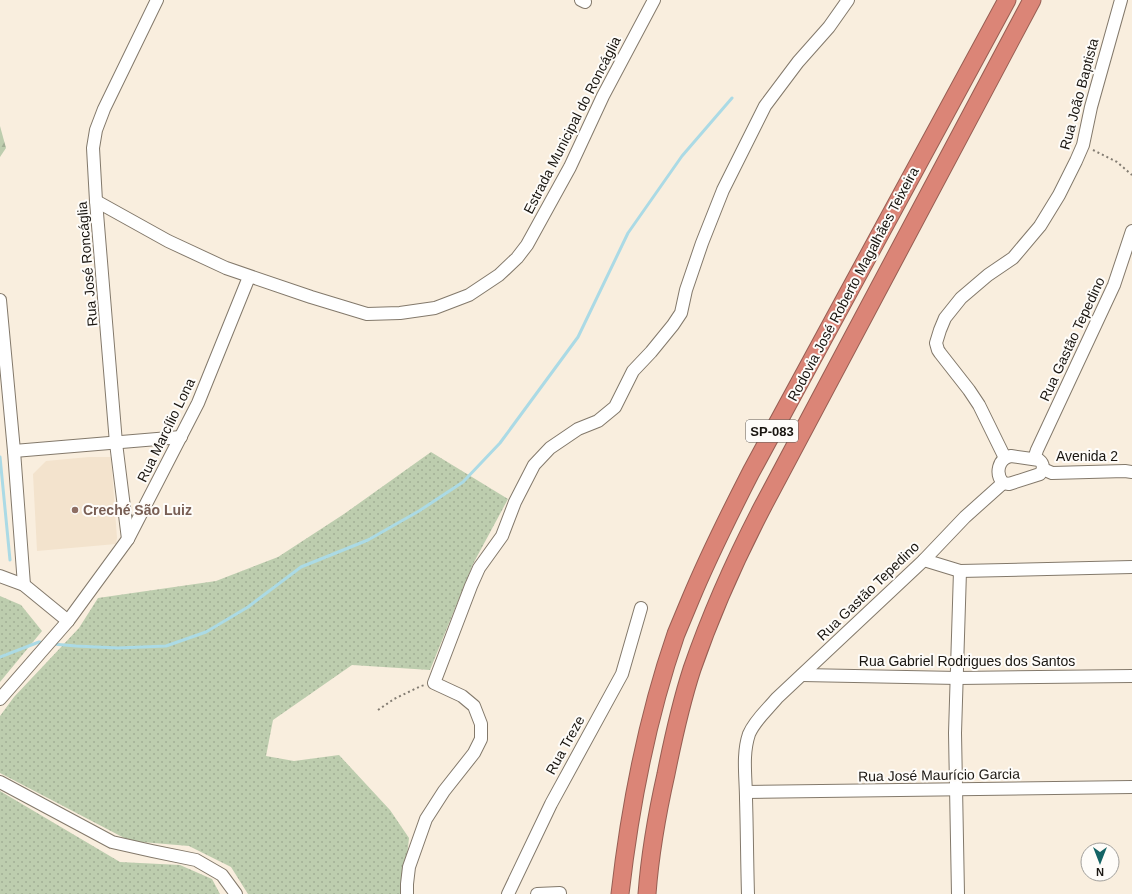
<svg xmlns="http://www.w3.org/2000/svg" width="1132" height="894" viewBox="0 0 1132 894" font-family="Helvetica,sans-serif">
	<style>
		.built { fill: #f3e3cd }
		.grass { fill: url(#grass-dots) }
		.forest { fill: url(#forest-firs) }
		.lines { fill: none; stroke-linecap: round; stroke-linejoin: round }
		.stream { stroke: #abdae5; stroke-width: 3 }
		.minor-casing { stroke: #83796b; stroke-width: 14 }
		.highway-casing { stroke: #975e53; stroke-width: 19 }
		.path { stroke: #837c72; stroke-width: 2; stroke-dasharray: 2 3; stroke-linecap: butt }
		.minor { stroke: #fff; stroke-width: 12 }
		.highway { stroke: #db8577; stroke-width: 17 }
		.education-dot { fill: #8d6e63; stroke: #fefcf9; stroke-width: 1.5 }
		.labels { text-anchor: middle; stroke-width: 4; stroke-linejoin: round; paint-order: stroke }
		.shield { fill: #fefcf9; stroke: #5e5a56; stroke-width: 1 }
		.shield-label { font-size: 13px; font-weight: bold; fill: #191510 }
		.street-label { font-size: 14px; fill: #191510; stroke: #fefcf9 }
		.education-label { font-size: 14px; font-weight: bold; fill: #785e54; stroke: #fefcf9; text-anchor: start }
	</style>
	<defs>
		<pattern id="grass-dots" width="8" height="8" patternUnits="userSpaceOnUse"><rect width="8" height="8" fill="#bdcdae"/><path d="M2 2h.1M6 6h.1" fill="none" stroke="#a2af95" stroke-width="1.8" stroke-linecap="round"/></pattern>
		<pattern id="forest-firs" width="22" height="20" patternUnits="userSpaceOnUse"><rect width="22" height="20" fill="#bdcdae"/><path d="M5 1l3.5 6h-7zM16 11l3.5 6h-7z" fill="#a2af95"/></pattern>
	</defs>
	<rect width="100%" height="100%" fill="#f9eede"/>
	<path class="built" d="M 89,457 L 111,457 L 117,538 L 116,544 L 37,551 L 33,474 L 46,461 Z"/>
	<g class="grass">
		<path d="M 431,452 L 508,499 L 473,564 L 430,670 L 352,665 L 273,720 L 266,756 L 294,761 L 339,755 L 390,810 L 409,838 L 403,894 L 248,894 L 231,867 L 189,846 L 130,841 L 0,773 L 0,716 L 14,697 L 79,628 L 98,598 L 216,581 L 278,557 L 344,514 Z"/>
		<path d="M 0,596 L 21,605 L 42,631 L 0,682 Z"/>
		<path d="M 0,791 L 120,862 L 180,865 L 212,879 L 220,894 L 0,894 Z"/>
	</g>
	<path class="forest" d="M 0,126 L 6,148 L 0,157 Z"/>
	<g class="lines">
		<g class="stream">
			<path d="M 0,457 L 10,560"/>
			<path d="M 53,644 L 76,646 L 118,648 L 166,646 L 206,632 L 248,607 L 301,567 L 368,540 L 419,511 L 463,482 L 500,443 L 578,337 L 628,233 L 682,156 L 732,98"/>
			<path d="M 0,657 L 39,642 L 45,643"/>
		</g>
		<g class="minor-casing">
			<g id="minor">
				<path d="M 581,0 L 585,2"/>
				<path d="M 96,201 L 168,241 L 226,268 L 311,297 L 367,314 L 400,313 L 435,308 L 469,295 L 499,275 L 517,258 L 527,245 L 570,167 L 603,96 L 654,0"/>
				<path d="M 0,300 L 14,451 L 24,585"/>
				<path d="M 14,451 L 181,437"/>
				<path d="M 1011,456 L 1039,460 C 1044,464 1044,469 1040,474 L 1009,484 L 1003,483 C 995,474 998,458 1011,456 Z"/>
				<path d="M 1005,458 L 979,405 L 969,390 L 940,353 L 938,350 L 936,343 L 940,330 L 945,318 L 961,298 L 988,275 L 1013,258 L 1040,226 L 1059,195 L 1076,161 L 1083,145 L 1091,107 L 1121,0"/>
				<path d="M 1034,459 L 1037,450 L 1114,285 L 1132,231"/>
				<path d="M 1043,469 L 1052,473 L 1125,471 L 1132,472"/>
				<path d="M 128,539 L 116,443 L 96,201 L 93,148 L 96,130 L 104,109 L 157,0"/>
				<path d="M 924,560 L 960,571 L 1132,567"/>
				<path d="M 0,576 L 24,585 L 68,621"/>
				<path d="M 802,675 L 958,678 L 1132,676"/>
				<path d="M 0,699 L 68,621 L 128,539 L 198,403 L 249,277"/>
				<path d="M 0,782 L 112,842 L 152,851 L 196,860 L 222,875 L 236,894"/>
				<path d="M 746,792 L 1132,787"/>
				<path d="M 407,894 L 407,884 L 409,867 L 426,819 L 444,791 L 474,753 L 481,739 L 481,724 L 474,706 L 462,696 L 434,683 L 471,586 L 479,568 L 502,536 L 515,502 L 534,465 L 550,448 L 578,429 L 598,421 L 615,407 L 633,371 L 651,352 L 673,325 L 681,313 L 686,290 L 702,243 L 723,190 L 765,106 L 798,62 L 829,27 L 848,0"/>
				<path d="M 508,894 L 551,804 L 622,674 L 641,608"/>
				<path d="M 537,894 L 560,893"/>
				<path d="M 748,894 C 747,862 747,830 746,799 C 746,777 742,755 749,734 C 755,720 767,710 777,698 L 924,560 L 965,517 L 1003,483"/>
				<path d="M 958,894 L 955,733 L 960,571"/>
			</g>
		</g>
		<g class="highway-casing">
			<g id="highway">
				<path d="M 620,894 C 630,806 647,718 676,634 C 681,622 686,610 691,598 C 709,555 730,513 751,472 L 1007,0"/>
				<path d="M 647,894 C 650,854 657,814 666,774 C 673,739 681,703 692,669 C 711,614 735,560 762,508 L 1032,0"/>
			</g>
		</g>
		<g class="path">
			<path d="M 1093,150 L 1117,162 L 1132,175"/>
			<path d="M 378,710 L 394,699 L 421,686 L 425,685"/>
		</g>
		<use href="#minor" class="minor"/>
		<use href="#highway" class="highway"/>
	</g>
	<circle class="education-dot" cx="75" cy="510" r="4"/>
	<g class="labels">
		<rect class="shield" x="746" y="420" width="52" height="22" rx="3"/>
		<g class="shield-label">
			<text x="772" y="436">SP-083</text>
		</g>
		<g class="street-label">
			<text transform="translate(1079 94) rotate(-75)" y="5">Rua João Baptista</text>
			<text transform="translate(572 125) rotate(-63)" y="5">Estrada Municipal do Roncáglia</text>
			<text transform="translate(87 264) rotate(-95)" y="5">Rua José Roncáglia</text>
			<text transform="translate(853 284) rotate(-62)" y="5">Rodovia José Roberto Magalhães Teixeira</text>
			<text transform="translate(1072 339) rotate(-65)" y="5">Rua Gastão Tepedino</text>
			<text transform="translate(166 430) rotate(-64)" y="5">Rua Marcílio Lona</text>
			<text x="1087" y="461">Avenida 2</text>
			<text transform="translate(868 591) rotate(-44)" y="5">Rua Gastão Tepedino</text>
			<text x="967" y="666">Rua Gabriel Rodrigues dos Santos</text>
			<text transform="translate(565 745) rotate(-61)" y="5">Rua Treze</text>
			<text transform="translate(939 775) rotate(-1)" y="5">Rua José Maurício Garcia</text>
		</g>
		<g class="education-label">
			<text x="83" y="515">Creché São Luiz</text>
		</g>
	</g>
	<g transform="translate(1100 862) rotate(180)"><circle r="19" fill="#fefcf9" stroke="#a2a09c"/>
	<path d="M0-3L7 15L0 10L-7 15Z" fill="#146364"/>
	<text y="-6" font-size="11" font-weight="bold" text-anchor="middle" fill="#191510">N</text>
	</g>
</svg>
